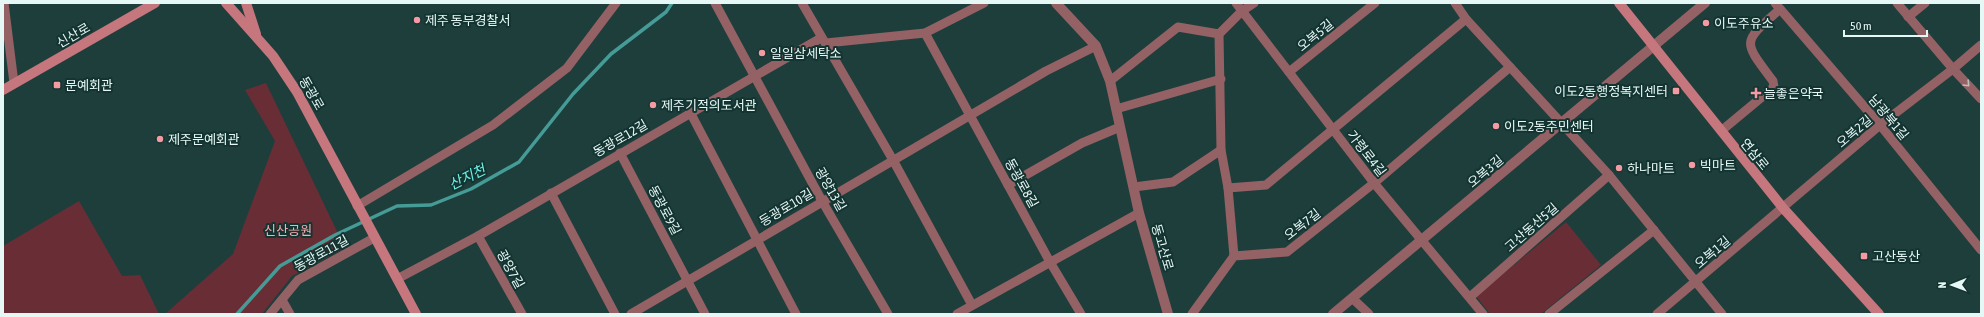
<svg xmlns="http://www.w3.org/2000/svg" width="1984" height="317" viewBox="0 0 1984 317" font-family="'Asap Condensed','Noto Sans KR',sans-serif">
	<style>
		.green { fill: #692d35 }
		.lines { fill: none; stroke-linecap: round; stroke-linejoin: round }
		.stream { stroke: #459c97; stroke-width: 3.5 }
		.minor { stroke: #946165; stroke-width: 9 }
		.tertiary { stroke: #946165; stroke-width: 10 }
		.secondary { stroke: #c6767d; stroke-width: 10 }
		.oneway { stroke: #c5bcbc }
		.poi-dot { fill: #f49aa2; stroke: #133431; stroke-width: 1.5 }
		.labels { text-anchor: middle; stroke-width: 4; stroke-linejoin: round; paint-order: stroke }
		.poi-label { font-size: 13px; fill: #e6f8f6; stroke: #133431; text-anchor: start }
		.street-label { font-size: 13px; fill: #e6f8f6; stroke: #133431 }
		.park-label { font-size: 13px; fill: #fcacb2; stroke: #133431 }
		.water-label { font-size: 14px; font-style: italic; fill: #6ef3e9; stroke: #133431 }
	</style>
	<rect width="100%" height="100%" fill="#1e3e3c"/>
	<g class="green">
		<path d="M 266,83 L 345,248 L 292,276 L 262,314 L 165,314 L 233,254 L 275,141 L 245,90 Z"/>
		<path d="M 79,201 L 122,276 L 140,275 L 159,314 L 3,314 L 3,246 Z"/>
		<path d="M 1566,222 L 1601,265 L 1541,314 L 1490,314 L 1476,296 Z"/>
	</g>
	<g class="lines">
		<path class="stream" d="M 237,314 L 280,266 L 335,235 L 397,206 L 431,205 L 471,189 L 519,162 L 573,94 L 611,54 L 666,12 L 672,3"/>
		<g class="minor">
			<path d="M 4,3 L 14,83"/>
			<path d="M 715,3 L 822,201 L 888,314"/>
			<path d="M 802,3 L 893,160 L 972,305"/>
			<path d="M 1236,3 L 1374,183 L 1483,314"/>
			<path d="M 1455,3 L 1466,19 L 1609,175 L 1722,314"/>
			<path d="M 1775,3 L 1880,125 L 1981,250"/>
			<path d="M 1897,3 L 1953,69 L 1981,99"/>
			<path d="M 1908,17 L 1925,3"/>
			<path d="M 925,33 L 1050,262 L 1081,314"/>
			<path d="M 1219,34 L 1242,11 L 1254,3"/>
			<path d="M 826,43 L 925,33 L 984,3"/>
			<path d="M 1289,72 L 1375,3"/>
			<path d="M 1110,81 L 1178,27 L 1219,34 L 1221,150 L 1228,188 L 1234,256"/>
			<path d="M 1116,109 L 1221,79"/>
			<path d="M 690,112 L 796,314"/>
			<path d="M 1721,131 L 1774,87 L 1773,81 C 1742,40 1742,43 1780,9"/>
			<path d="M 620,153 L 705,314"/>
			<path d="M 1008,185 L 1082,143 L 1120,127"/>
			<path d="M 1134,187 L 1173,182 L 1221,150"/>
			<path d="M 1228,188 L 1266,185 L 1466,19"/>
			<path d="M 551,193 L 615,314"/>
			<path d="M 357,206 L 493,125 L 567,68 L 616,3"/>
			<path d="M 478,236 L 522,314"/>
			<path d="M 397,279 L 478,236 L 821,38"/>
			<path d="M 1470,297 L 1609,175"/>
			<path d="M 1352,298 L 1369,314"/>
			<path d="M 282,300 L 290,314"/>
			<path d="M 270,314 L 298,280 L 374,238"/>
			<path d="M 631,314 L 1046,71 L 1096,46"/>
			<path d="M 957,314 L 1139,213"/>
			<path d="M 1192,314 L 1234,256 L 1287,252 L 1374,183 L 1510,67"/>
			<path d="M 1549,314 L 1654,230"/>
			<path d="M 1657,314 L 1880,125 L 1953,69 L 1981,45"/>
		</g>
		<g class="tertiary">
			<path d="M 1056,3 L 1096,46 L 1110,81 L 1139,213 L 1168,314"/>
			<path d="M 1333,314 L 1705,3"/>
		</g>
		<g class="secondary">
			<path d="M 226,3 L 273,56 L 297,92 L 416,314"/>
			<path d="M 246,3 L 256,34"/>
			<path d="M 1619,3 L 1783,208 L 1879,314"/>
			<path d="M 3,90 L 155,3"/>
		</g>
	</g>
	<defs><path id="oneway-chevron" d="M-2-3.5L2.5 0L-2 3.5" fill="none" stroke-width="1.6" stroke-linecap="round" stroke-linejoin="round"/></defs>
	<use class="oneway" href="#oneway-chevron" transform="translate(1967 84) rotate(46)"/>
	<g class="poi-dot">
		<circle cx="417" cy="20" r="4"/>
		<circle cx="1706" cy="23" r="4"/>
		<circle cx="762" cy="53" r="4"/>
		<rect x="53" y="81" width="8" height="8" rx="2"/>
		<rect x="1672" y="87" width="8" height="8" rx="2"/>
		<path d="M1754 87h4v4h4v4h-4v4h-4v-4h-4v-4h4z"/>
		<circle cx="653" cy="105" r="4"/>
		<circle cx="1496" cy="126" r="4"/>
		<circle cx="160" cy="139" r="4"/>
		<circle cx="1692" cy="165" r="4"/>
		<circle cx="1619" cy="168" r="4"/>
		<rect x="1860" y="252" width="8" height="8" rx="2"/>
	</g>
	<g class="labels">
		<g class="poi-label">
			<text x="425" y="25">제주 동부경찰서</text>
			<text x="1714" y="28">이도주유소</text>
			<text x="770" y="58">일일삼세탁소</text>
			<text x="65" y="90">문예회관</text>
			<text x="1668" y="96" text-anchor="end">이도2동행정복지센터</text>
			<text x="1764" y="98">늘좋은약국</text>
			<text x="661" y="110">제주기적의도서관</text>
			<text x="1504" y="131">이도2동주민센터</text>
			<text x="168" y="144">제주문예회관</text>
			<text x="1700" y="170">빅마트</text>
			<text x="1627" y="173">하나마트</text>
			<text x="1872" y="261">고산동산</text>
		</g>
		<g class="street-label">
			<text transform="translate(73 35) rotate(-30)" y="5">신산로</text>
			<text transform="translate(1315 35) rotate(-39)" y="5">오복5길</text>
			<text transform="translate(312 93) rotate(60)" y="5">동광로</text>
			<text transform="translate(1889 117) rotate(50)" y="5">남광북1길</text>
			<text transform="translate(1854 131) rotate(-40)" y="5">오복2길</text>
			<text transform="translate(620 138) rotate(-30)" y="5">동광로12길</text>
			<text transform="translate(1367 153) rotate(52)" y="5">가령로4길</text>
			<text transform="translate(1755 154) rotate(51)" y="5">연삼로</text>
			<text transform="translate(1485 171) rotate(-40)" y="5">오복3길</text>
			<text transform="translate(1022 183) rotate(61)" y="5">동광로8길</text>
			<text transform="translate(831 189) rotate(60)" y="5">광양13길</text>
			<text transform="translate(786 207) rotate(-31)" y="5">동광로10길</text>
			<text transform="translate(665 210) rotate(62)" y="5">동광로9길</text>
			<text transform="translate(1302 224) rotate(-38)" y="5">오복7길</text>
			<text transform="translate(1531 227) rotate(-41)" y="5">고산동산5길</text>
			<text transform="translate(1163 247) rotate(74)" y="5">동고산로</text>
			<text transform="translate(1712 252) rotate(-40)" y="5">오복1길</text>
			<text transform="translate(321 253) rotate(-29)" y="5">동광로11길</text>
			<text transform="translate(511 269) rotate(61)" y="5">광양7길</text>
		</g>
		<g class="park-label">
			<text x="288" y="235">신산공원</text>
		</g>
		<g class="water-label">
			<text transform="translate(467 177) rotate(-26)" y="5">산지천</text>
		</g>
	</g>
	<rect width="1984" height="317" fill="none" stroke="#e6f8f6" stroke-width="8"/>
	<g transform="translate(1952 285) rotate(269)" stroke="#133431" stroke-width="3" paint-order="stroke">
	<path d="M0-3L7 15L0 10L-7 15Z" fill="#e6f8f6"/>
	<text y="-6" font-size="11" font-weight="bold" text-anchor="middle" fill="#e6f8f6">N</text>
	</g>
	<path d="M1844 30v6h83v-6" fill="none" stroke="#e6f8f6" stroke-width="2"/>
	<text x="1850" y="30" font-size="12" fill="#e6f8f6" stroke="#133431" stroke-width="3" paint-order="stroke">50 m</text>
</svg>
